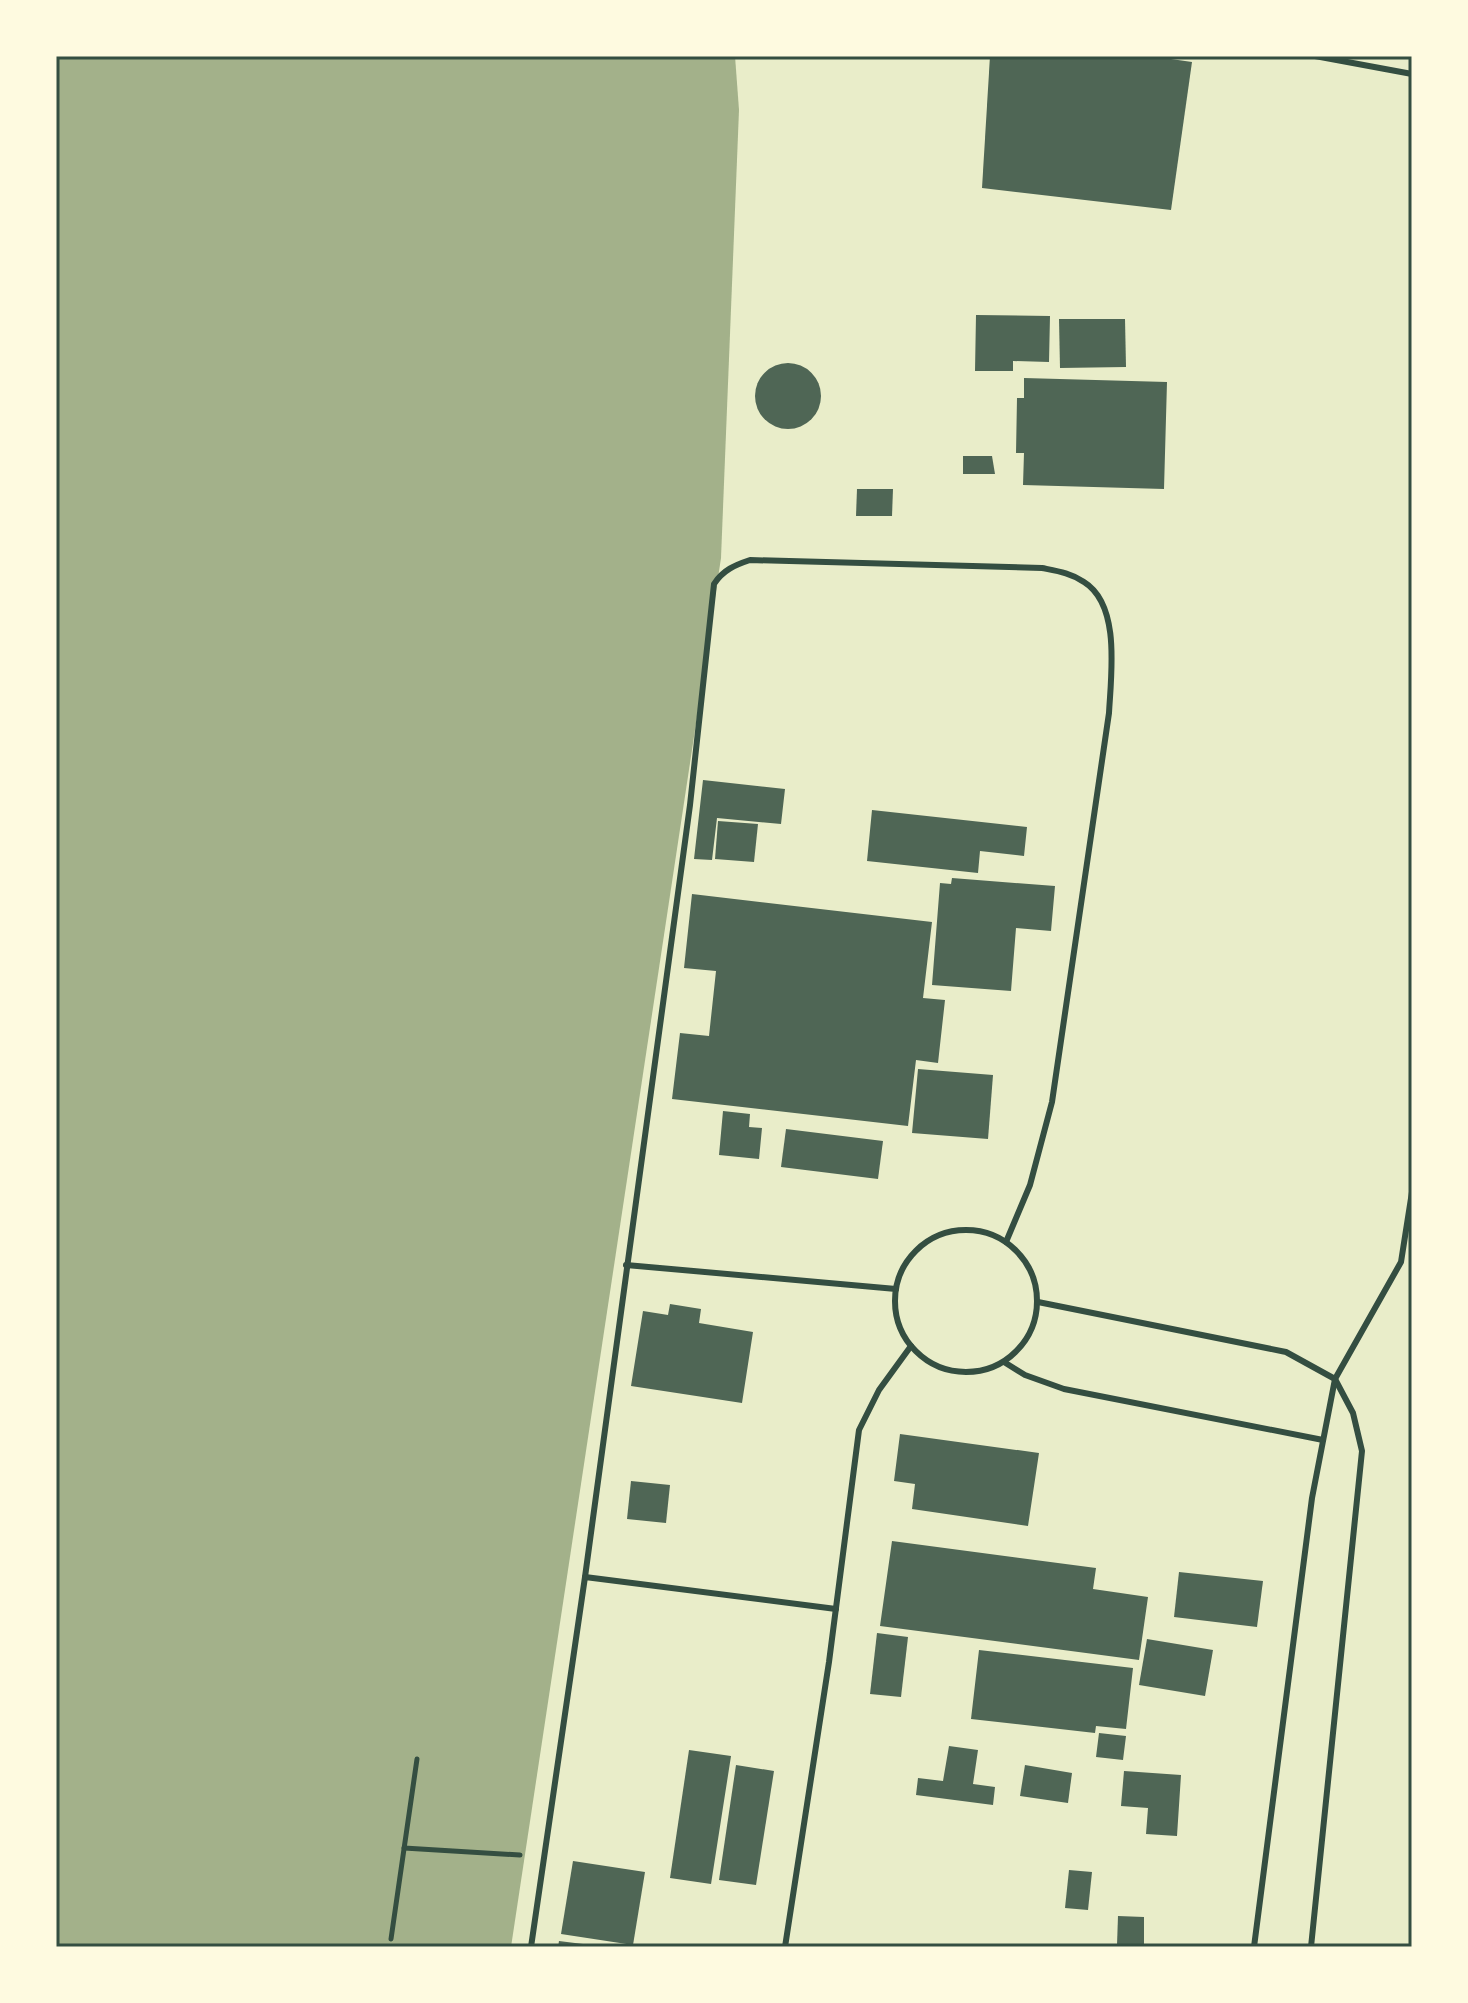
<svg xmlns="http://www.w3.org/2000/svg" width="1468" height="2003" viewBox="0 0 1468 2003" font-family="'Crimson Pro',serif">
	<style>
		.water { fill: #a3b18a }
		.building { fill: #4f6655 }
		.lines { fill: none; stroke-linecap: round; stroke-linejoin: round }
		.path { stroke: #344e41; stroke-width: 5 }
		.service { stroke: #344e41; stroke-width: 6 }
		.neatline { fill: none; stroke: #344e41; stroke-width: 3 }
	</style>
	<rect width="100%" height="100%" fill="#e9edc9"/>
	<path class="water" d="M 56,56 L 735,56 L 739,110 L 721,558 L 511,1947 L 56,1947 Z"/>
	<g class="building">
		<path d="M 990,56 L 1150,56 L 1192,62 L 1171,210 L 982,188 Z"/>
		<path d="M 976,315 L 1050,316 L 1049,362 L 1013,361 L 1013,371 L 975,371 Z"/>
		<path d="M 1059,319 L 1125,319 L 1126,367 L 1060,368 Z"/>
		<circle cx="788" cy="396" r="33"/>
		<path d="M 1024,378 L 1167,382 L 1164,489 L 1023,485 L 1024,453 L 1016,453 L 1017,398 L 1024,398 Z"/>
		<path d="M 963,456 L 992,456 L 995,474 L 963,474 Z"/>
		<path d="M 857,489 L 893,489 L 892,516 L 856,516 Z"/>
		<path d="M 703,780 L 785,789 L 781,824 L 717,818 L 712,860 L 694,859 Z"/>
		<path d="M 872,810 L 1027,827 L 1024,856 L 980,851 L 978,873 L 867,861 Z"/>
		<path d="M 718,821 L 758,824 L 754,862 L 715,859 Z"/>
		<path d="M 952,878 L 1055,886 L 1051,931 L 1016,928 L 1011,991 L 932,985 L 940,883 L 951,884 Z"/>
		<path d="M 692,894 L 932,922 L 923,998 L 945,1000 L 938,1063 L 916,1060 L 908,1126 L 672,1099 L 680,1033 L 709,1036 L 716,971 L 684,968 Z"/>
		<path d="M 918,1069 L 993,1075 L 988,1139 L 912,1133 Z"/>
		<path d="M 723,1111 L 750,1114 L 749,1127 L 762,1128 L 759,1159 L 719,1155 Z"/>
		<path d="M 786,1129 L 883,1141 L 878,1179 L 781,1167 Z"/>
		<path d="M 670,1304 L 701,1309 L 699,1323 L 753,1332 L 742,1403 L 631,1386 L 643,1311 L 668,1315 Z"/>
		<path d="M 900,1434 L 1039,1453 L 1028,1526 L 912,1509 L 915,1484 L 894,1481 Z"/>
		<path d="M 631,1481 L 670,1485 L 666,1523 L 627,1519 Z"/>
		<path d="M 892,1541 L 1096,1568 L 1093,1589 L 1148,1597 L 1139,1660 L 880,1626 Z"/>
		<path d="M 1179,1572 L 1263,1581 L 1257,1627 L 1174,1617 Z"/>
		<path d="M 877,1633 L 908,1637 L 901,1697 L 870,1694 Z"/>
		<path d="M 1147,1639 L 1213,1650 L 1205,1696 L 1139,1685 Z"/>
		<path d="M 979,1650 L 1133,1668 L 1126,1729 L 1096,1726 L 1095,1733 L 971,1719 Z"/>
		<path d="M 1099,1733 L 1126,1736 L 1123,1760 L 1096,1757 Z"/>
		<path d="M 949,1746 L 978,1750 L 973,1784 L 995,1787 L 993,1805 L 916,1795 L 918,1778 L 943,1781 Z"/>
		<path d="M 689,1750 L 731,1756 L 711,1884 L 670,1878 Z"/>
		<path d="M 736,1765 L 774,1771 L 756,1885 L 719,1880 Z"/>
		<path d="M 1025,1765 L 1072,1773 L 1068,1803 L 1020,1796 Z"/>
		<path d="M 1124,1771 L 1181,1775 L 1177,1836 L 1146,1834 L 1148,1808 L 1121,1806 Z"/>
		<path d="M 573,1861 L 645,1872 L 633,1945 L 561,1934 Z"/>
		<path d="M 1069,1870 L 1092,1872 L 1088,1910 L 1065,1908 Z"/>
		<path d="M 1118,1916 L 1144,1917 L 1144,1946 L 1117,1945 Z"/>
		<path d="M 559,1941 L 591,1945 L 591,1947 L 558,1947 Z"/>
	</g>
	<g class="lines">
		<g class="path">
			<path d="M 404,1848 L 520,1855"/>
			<path d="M 391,1939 L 417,1759"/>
		</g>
		<g class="service">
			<path d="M 1315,56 L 1412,74"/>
			<circle cx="966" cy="1301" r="71"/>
			<path d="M 626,1265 L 896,1289"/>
			<path d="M 1038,1302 L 1286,1352 L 1335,1379 L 1353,1413 L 1362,1451 L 1311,1947"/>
			<path d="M 1004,1362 L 1025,1375 L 1064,1389 L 1323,1440"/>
			<path d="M 585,1577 L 690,805 L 714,584 C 723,570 735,565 750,560 L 1042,568 C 1057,571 1071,573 1084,582 C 1121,605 1111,675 1109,713 L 1052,1102 L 1030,1185 L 1006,1242"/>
			<path d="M 531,1947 L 585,1577 L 836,1609"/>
			<path d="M 785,1947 L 829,1662 L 859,1430 L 879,1390 L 911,1346"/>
			<path d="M 1254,1947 L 1312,1498 L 1335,1379 L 1401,1262 L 1412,1192"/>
		</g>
	</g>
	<rect width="1468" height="2003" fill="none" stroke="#fefae0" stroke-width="116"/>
	<rect x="58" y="58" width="1352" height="1887" class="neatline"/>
</svg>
